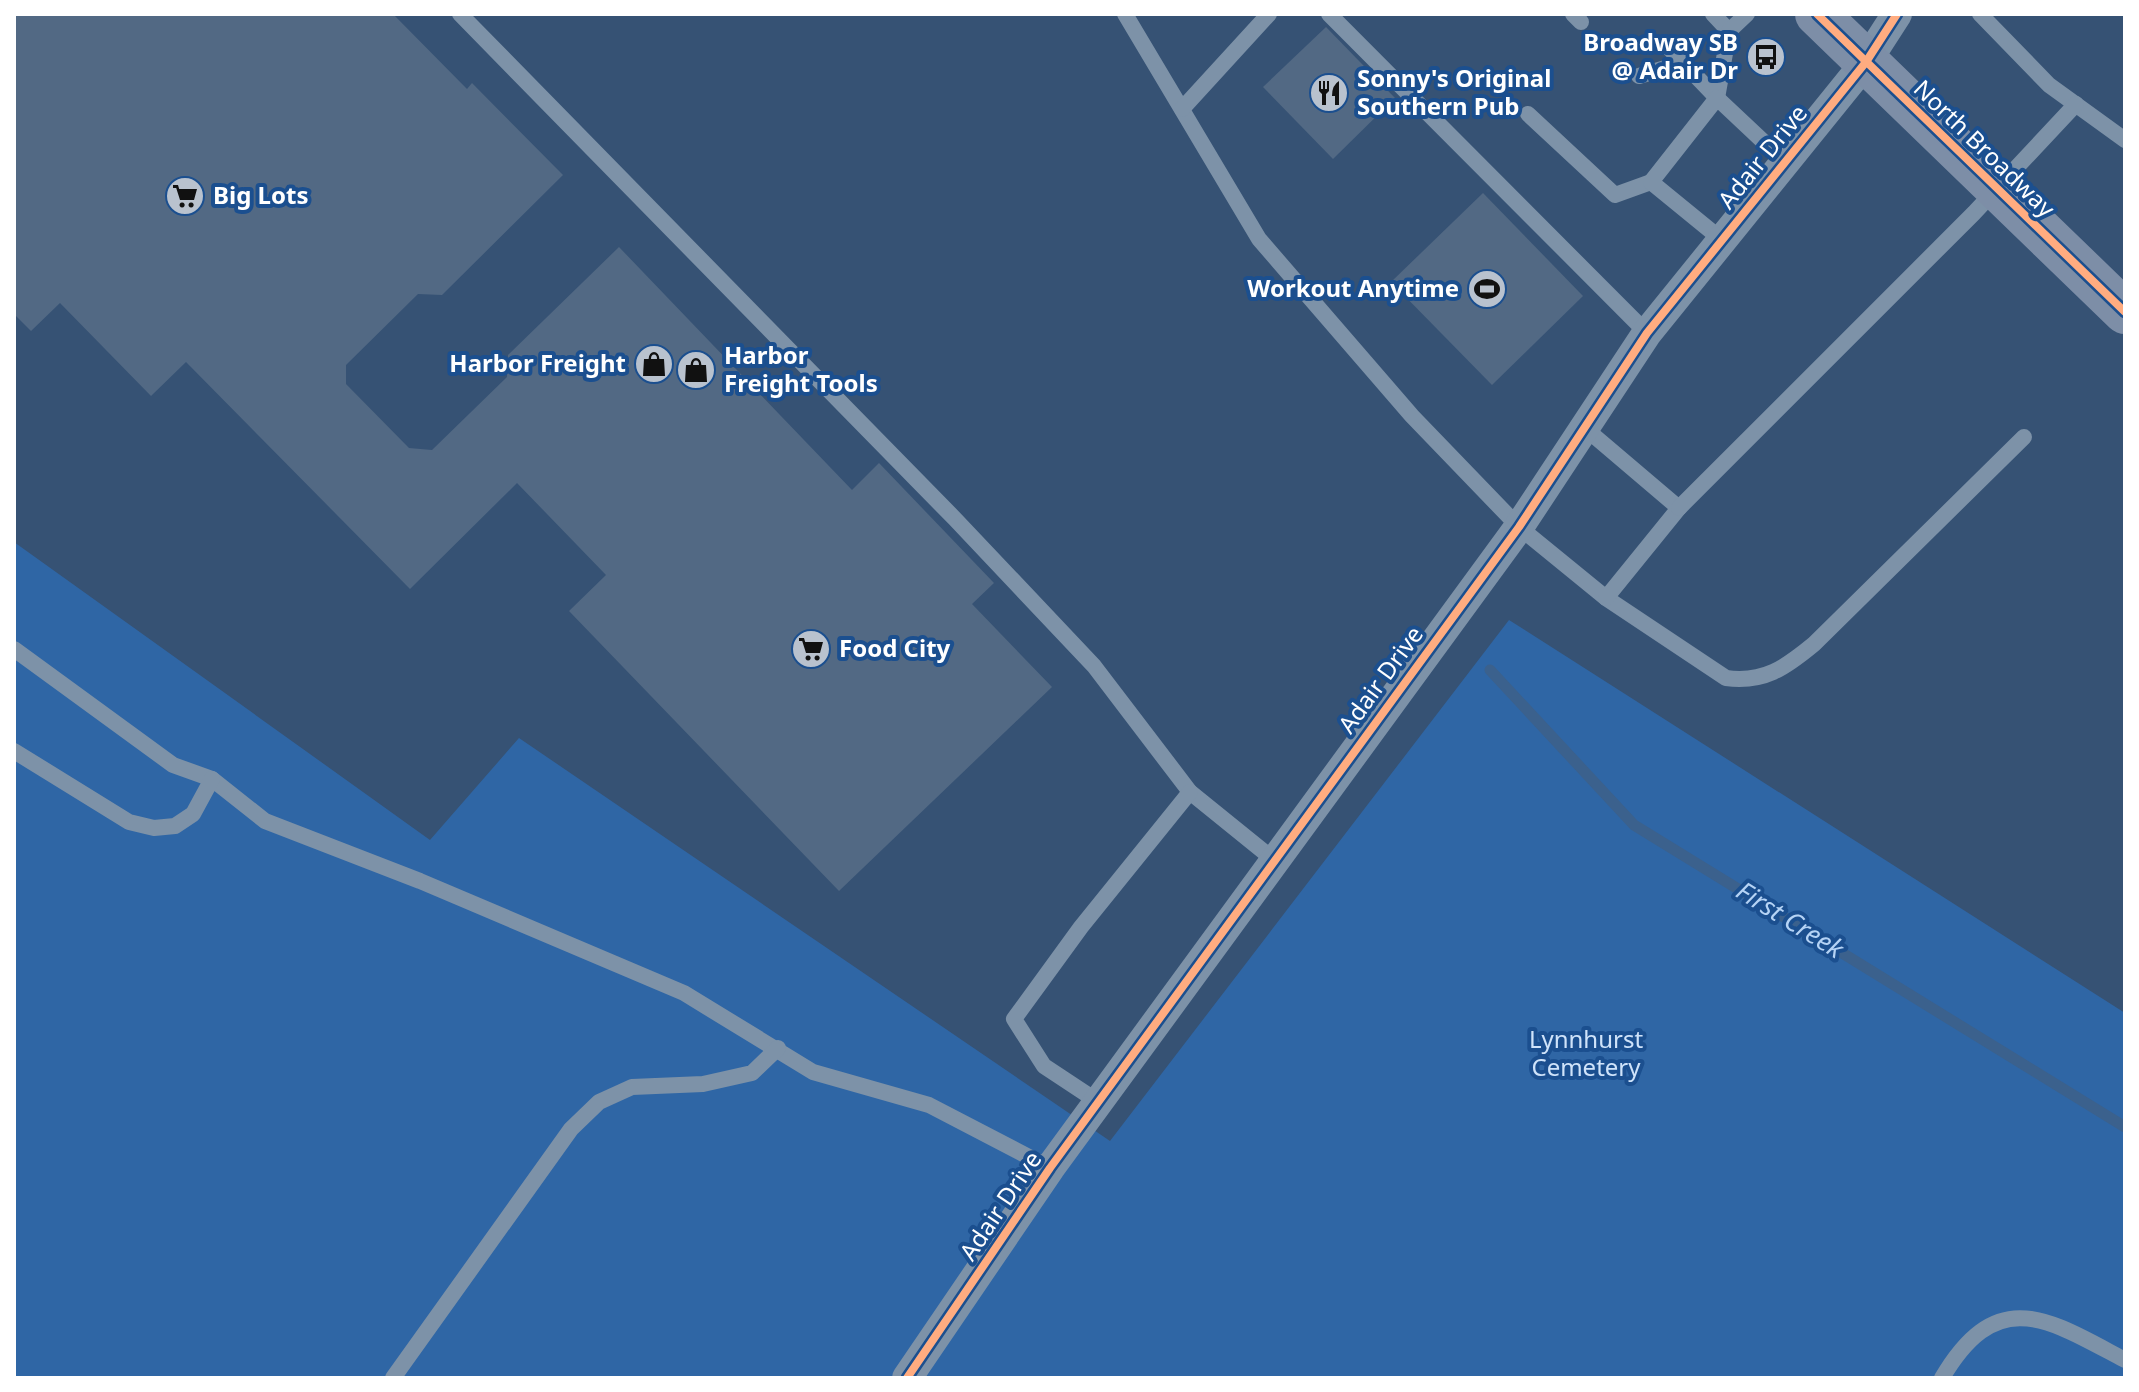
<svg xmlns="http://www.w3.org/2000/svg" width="2139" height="1392" viewBox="0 0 2139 1392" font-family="'Noto Sans',sans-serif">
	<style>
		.green { fill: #2f66a5 }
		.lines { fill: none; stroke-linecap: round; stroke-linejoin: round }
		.stream { stroke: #3b618d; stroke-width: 11 }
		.building { fill: #526984 }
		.service { stroke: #7d92a8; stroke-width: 16 }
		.minor { stroke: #7d92a8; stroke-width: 30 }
		.primary { stroke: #7d8ea7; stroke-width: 44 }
		.cycleway-casing { stroke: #1b4f8f; stroke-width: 13 }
		.cycleway { stroke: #ffac80; stroke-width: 8 }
		.labels { text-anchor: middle; stroke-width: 8; stroke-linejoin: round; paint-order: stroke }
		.poi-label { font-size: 24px; font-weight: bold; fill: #fff; stroke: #1b4f8f; text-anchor: start }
		.street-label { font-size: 24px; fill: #fff; stroke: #1b4f8f }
		.park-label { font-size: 24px; fill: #cfe3fa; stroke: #1b4f8f }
		.water-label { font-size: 26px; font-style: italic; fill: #b5d3f5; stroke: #1b4f8f }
	</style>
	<rect width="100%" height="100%" fill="#365274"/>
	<path class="green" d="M 14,542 L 430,840 L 519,738 L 1110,1141 L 1509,620 L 2125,1013 L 2125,1378 L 14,1378 Z"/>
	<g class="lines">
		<path class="stream" d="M 1490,670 L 1634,825 L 2125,1127"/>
	</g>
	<g class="building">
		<path d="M 14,14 L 393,14 L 467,89 L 472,83 L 563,175 L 442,295 L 418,294 L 346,365 L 346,384 L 409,448 L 432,450 L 507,377 L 508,355 L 619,247 L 852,490 L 879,463 L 994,583 L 972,604 L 1052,687 L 839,891 L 569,611 L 606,575 L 517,483 L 410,589 L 186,362 L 151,396 L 60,303 L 31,331 L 14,314 Z"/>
		<path d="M 1326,27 L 1395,98 L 1333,159 L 1263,87 Z"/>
		<path d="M 1483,193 L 1583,296 L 1492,385 L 1391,282 Z"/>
	</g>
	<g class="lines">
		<g class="service">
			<path d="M 460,14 L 955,519 L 1094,666 L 1190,792 L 1274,860"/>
			<path d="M 1125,14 L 1259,239 L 1412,416 L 1519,527 L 1606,598 L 1726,678 C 1764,683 1785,668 1814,644 L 2024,437"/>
			<path d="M 1329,14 L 1647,333"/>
			<path d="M 1573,14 L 1581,22"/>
			<path d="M 1713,14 L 1729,31 L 1717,98"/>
			<path d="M 1980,14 L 2049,85 L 2125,140"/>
			<path d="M 1729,31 L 1747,14"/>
			<path d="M 1669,48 L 1717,98"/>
			<path d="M 1639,76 L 1682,63"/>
			<path d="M 1182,109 L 1269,14"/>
			<path d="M 1528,114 L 1615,195 L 1651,182"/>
			<path d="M 1722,240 L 1651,182 L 1717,98 L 1785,162"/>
			<path d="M 1586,429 L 1679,508 L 1606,598"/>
			<path d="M 1679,508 L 1974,213 L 2076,104"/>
			<path d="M 14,649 L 173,765 L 212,779 L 265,821 L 420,881 L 684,993 L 813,1072 L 929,1105 L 1050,1168"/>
			<path d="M 14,751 L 129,822 L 154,828 L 175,826 L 193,814 L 212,779"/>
			<path d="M 1100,1103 L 1044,1066 L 1014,1019 L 1081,927 L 1190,792"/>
			<path d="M 393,1378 L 571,1129 L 599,1102 L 632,1087 L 703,1084 L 752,1073 L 778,1048"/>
			<path d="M 1942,1378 C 1998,1283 2049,1320 2125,1360"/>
		</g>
		<path class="minor" d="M 907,1378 L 1050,1168 L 1519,527 L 1647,333 L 1866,62 L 1897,14"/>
		<path class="primary" d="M 1817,14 L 2125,312"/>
		<g class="cycleway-casing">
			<g id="cycleway">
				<path d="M 1817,14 L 2125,312"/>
				<path d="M 907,1378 L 1050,1168 L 1519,527 L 1647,333 L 1866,62 L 1897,14"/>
			</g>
		</g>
		<use href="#cycleway" class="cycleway"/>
	</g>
	<defs>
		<g id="bus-disc" transform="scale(2)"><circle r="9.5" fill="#b9c2ce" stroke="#1b4f8f"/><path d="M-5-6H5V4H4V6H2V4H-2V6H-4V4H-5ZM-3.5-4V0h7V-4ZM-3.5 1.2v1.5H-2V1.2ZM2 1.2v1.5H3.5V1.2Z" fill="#111"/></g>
		<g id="restaurant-disc" transform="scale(2)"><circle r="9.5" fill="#b9c2ce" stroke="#1b4f8f"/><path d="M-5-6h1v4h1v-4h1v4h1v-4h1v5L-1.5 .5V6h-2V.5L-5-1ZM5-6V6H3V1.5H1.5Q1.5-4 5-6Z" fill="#111"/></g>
		<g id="supermarket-disc" transform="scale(2)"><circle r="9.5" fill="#b9c2ce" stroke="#1b4f8f"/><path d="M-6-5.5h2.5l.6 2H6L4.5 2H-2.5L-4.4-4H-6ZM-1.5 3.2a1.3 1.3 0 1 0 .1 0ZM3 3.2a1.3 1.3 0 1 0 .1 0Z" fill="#111"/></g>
		<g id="stadium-disc" transform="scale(2)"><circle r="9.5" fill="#b9c2ce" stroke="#1b4f8f"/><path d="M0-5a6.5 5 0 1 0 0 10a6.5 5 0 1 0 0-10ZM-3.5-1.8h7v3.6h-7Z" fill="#111"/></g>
		<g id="shop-disc" transform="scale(2)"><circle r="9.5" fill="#b9c2ce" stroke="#1b4f8f"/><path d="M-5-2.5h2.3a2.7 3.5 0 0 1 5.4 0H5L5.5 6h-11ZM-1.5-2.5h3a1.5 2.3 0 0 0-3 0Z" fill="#111"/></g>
	</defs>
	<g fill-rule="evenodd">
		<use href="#bus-disc" x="1766" y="57"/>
		<use href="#restaurant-disc" x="1329" y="93"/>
		<use href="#supermarket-disc" x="185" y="196"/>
		<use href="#stadium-disc" x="1487" y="289"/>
		<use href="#shop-disc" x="654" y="364"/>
		<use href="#shop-disc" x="696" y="370"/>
		<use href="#supermarket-disc" x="811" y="649"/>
	</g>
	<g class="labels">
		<g class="poi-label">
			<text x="1738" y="51" text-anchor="end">Broadway SB<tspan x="1738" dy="28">@ Adair Dr</tspan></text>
			<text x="1357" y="87">Sonny's Original<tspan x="1357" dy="28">Southern Pub</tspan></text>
			<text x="213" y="204">Big Lots</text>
			<text x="1459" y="297" text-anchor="end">Workout Anytime</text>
			<text x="724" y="364">Harbor<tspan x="724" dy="28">Freight Tools</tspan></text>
			<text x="626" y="372" text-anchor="end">Harbor Freight</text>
			<text x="839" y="657">Food City</text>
		</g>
		<g class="street-label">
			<text transform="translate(1984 149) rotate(44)" y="8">North Broadway</text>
			<text transform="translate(1763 157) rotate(-51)" y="8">Adair Drive</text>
			<text transform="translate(1381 680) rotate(-54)" y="8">Adair Drive</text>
			<text transform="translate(1001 1206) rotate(-56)" y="8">Adair Drive</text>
		</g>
		<g class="park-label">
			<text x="1586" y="1048">Lynnhurst<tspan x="1586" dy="28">Cemetery</tspan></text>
		</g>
		<g class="water-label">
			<text transform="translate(1790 920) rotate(32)" y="9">First Creek</text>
		</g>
	</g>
	<rect width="2139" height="1392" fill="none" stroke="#ffffff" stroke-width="32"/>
</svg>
